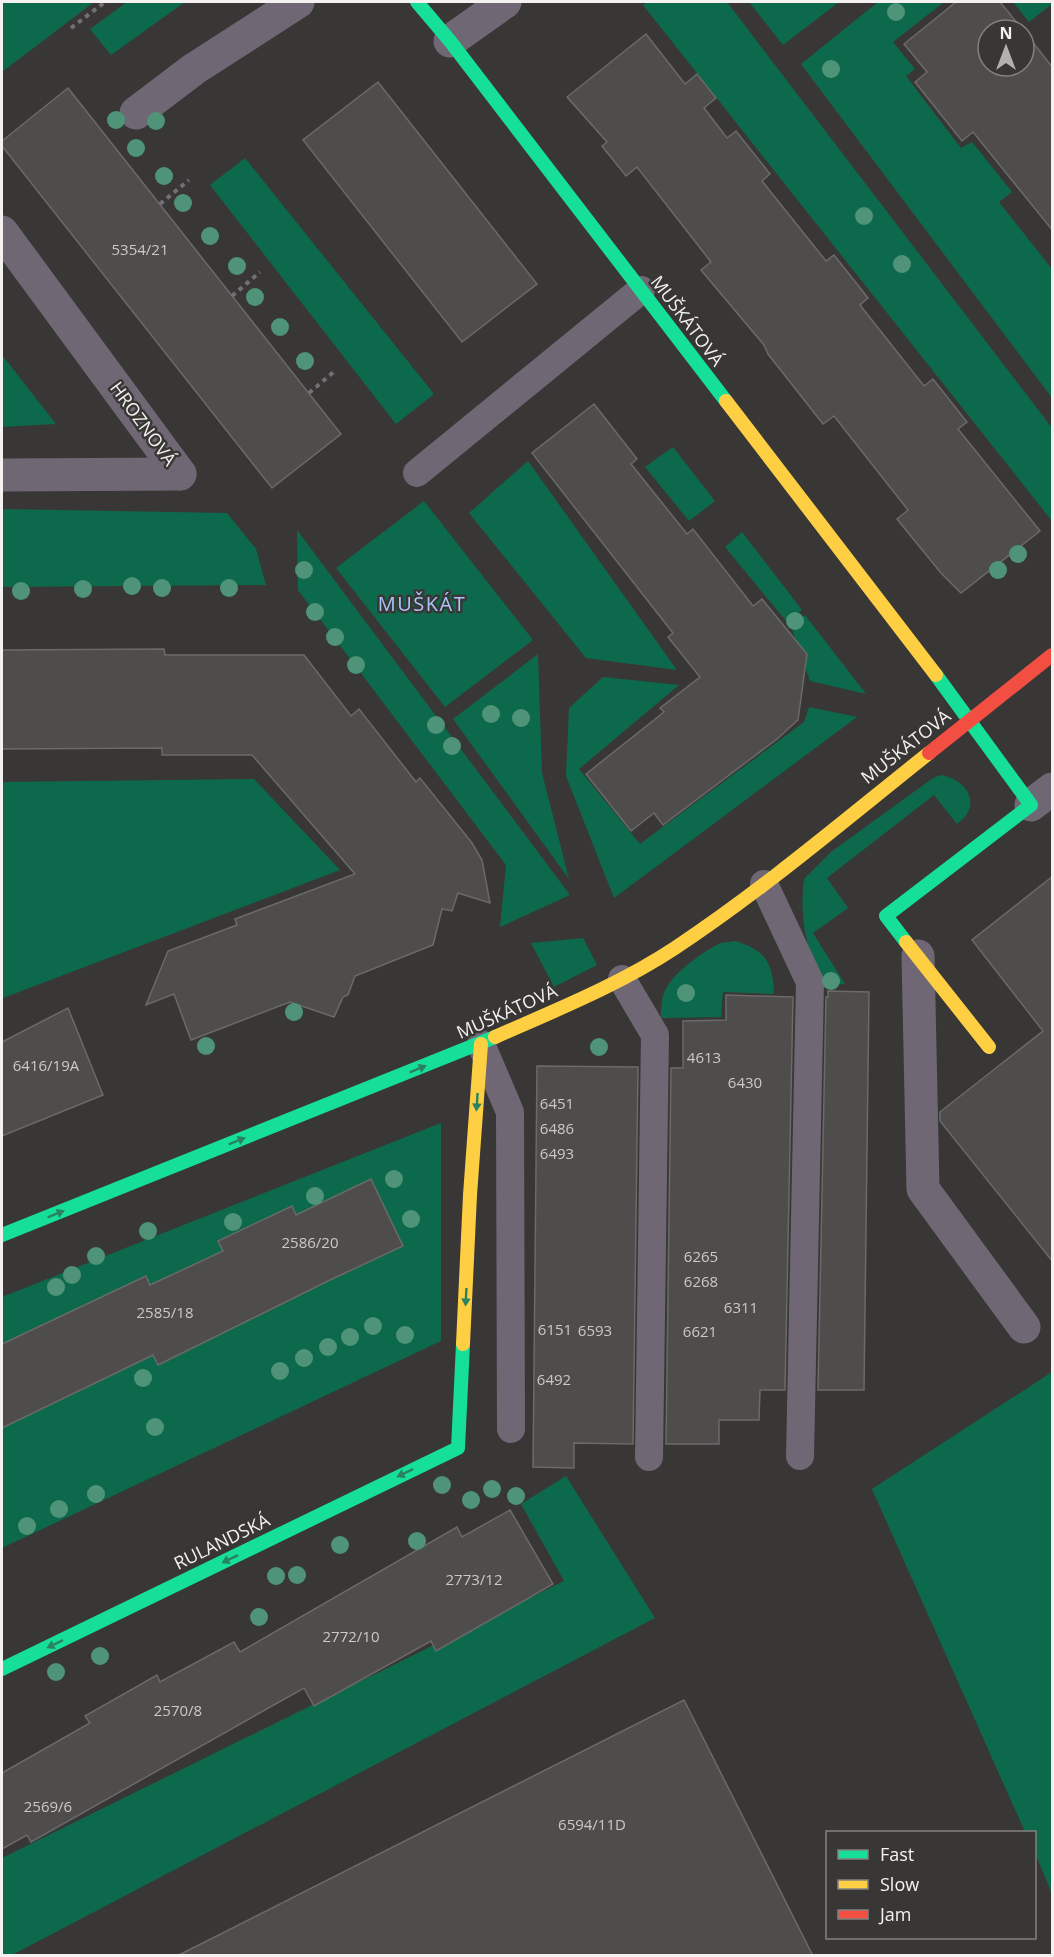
<svg xmlns="http://www.w3.org/2000/svg" width="1054" height="1957" viewBox="0 0 1054 1957" font-family="'Open Sans',sans-serif">
	<style>
		.green { fill: #0d694c }
		.building { fill: #4e4d4c; stroke: #6b6a69; stroke-width: 1.5 }
		.lines { fill: none; stroke-linecap: round; stroke-linejoin: round }
		.path { stroke: #746e77; stroke-width: 4; stroke-dasharray: 4.5 4.5; stroke-linecap: butt }
		.lane { stroke: #706775; stroke-width: 28 }
		.street { stroke: #706775; stroke-width: 33 }
		.fast { stroke: #16e098; stroke-width: 14 }
		.slow { stroke: #ffcf43; stroke-width: 14 }
		.jam { stroke: #f24e42; stroke-width: 14 }
		.tree { fill: #4f9478 }
		.oneway { fill: #298362 }
		.labels { text-anchor: middle; stroke-width: 5; stroke-linejoin: round; paint-order: stroke }
		.number-label { font-size: 15px; fill: #cac9c7 }
		.street-label { font-size: 18px; fill: #f3f2f0; stroke: #393735 }
		.neighbourhood-label { font-size: 20px; letter-spacing: 1.5px; fill: #a8c4f8; stroke: #393735 }
	</style>
	<rect width="100%" height="100%" fill="#383736"/>
	<g class="green">
		<path d="M 2,2 L 94,2 L 2,72 Z"/>
		<path d="M 127,2 L 185,2 L 111,55 L 90,29 Z"/>
		<path d="M 648,2 L 727,2 L 1052,428 L 1052,521 L 643,5 Z"/>
		<path d="M 749,2 L 839,2 L 783,45 Z"/>
		<path d="M 878,2 L 944,2 L 893,42 L 915,69 L 906,76 L 961,148 L 972,142 L 1012,192 L 999,202 L 1052,269 L 1052,398 L 801,64 Z"/>
		<path d="M 1013,2 L 1052,2 L 1052,4 L 1029,22 Z"/>
		<path d="M 245,158 L 434,394 L 396,424 L 210,185 Z"/>
		<path d="M 2,355 L 56,424 L 2,427 Z"/>
		<path d="M 673,447 L 715,501 L 689,521 L 645,467 Z"/>
		<path d="M 528,461 L 677,670 L 586,658 L 469,513 Z"/>
		<path d="M 424,501 L 533,640 L 445,707 L 336,568 Z"/>
		<path d="M 2,509 L 227,513 L 256,549 L 266,585 L 2,587 Z"/>
		<path d="M 297,530 L 570,895 L 500,927 L 506,865 L 298,590 Z"/>
		<path d="M 742,532 L 802,610 L 787,622 L 725,547 Z"/>
		<path d="M 805,615 L 866,694 L 810,681 L 791,626 Z"/>
		<path d="M 538,654 L 542,773 L 569,879 L 453,719 Z"/>
		<path d="M 603,677 L 679,685 L 579,769 L 640,844 L 804,722 L 809,707 L 857,717 L 614,898 L 566,776 L 569,708 Z"/>
		<path d="M 941,775 C 968,780 983,806 957,824 L 934,795 L 827,878 L 848,908 L 813,933 L 845,984 L 820,984 C 807,946 799,920 804,879 L 831,852 L 933,778 Z"/>
		<path d="M 254,779 L 340,870 L 3,998 L 2,782 Z"/>
		<path d="M 583,938 L 597,965 L 554,987 L 531,943 Z"/>
		<path d="M 735,941 C 766,950 773,963 774,994 L 723,992 L 721,1017 L 661,1018 C 661,1007 661,997 667,987 C 676,971 705,950 721,943 C 726,942 731,942 735,941 Z"/>
		<path d="M 441,1123 L 441,1341 L 2,1548 L 2,1297 Z"/>
		<path d="M 1052,1372 L 1052,1894 L 1035,1853 L 1034,1832 L 1025,1832 L 872,1489 Z"/>
		<path d="M 566,1476 L 655,1618 L 12,1955 L 2,1956 L 2,1858 L 564,1581 L 521,1504 Z"/>
	</g>
	<g class="building">
		<path d="M 956,2 L 1000,2 L 1023,30 L 988,30 L 988,66 L 1024,66 L 1024,31 L 1053,68 L 1053,231 L 973,132 L 962,141 L 915,82 L 927,72 L 904,44 Z"/>
		<path d="M 646,34 L 685,84 L 697,74 L 716,98 L 704,108 L 727,138 L 736,131 L 770,174 L 762,181 L 826,261 L 834,255 L 868,298 L 860,305 L 924,386 L 933,379 L 967,422 L 958,429 L 1040,531 L 961,593 L 941,573 L 897,519 L 908,510 L 834,416 L 823,424 L 768,354 L 764,345 L 701,270 L 711,262 L 637,167 L 626,176 L 602,146 L 607,142 L 567,97 Z"/>
		<path d="M 378,82 L 537,284 L 462,342 L 303,140 Z"/>
		<path d="M 68,88 L 341,434 L 272,488 L 2,146 L 2,141 Z"/>
		<path d="M 594,404 L 637,459 L 631,464 L 687,534 L 693,529 L 753,606 L 762,599 L 807,654 L 798,720 L 777,739 L 663,825 L 654,813 L 631,831 L 586,774 L 664,712 L 660,708 L 700,677 L 668,637 L 673,633 L 532,453 Z"/>
		<path d="M 164,649 L 165,655 L 304,655 L 351,716 L 359,709 L 416,782 L 420,778 L 472,843 L 482,860 L 490,903 L 458,893 L 452,911 L 442,909 L 433,945 L 355,976 L 348,995 L 343,997 L 334,1017 L 290,1002 L 191,1040 L 174,994 L 146,1005 L 168,951 L 237,925 L 235,919 L 355,874 L 252,755 L 162,755 L 162,748 L 2,749 L 2,650 Z"/>
		<path d="M 1053,876 L 1053,1262 L 940,1121 L 940,1112 L 1043,1031 L 972,940 Z"/>
		<path d="M 828,991 L 869,992 L 864,1390 L 818,1390 L 826,997 L 828,997 Z"/>
		<path d="M 726,995 L 793,997 L 785,1390 L 760,1390 L 759,1420 L 719,1420 L 719,1444 L 666,1444 L 671,1068 L 683,1068 L 683,1021 L 726,1020 Z"/>
		<path d="M 68,1008 L 103,1095 L 2,1136 L 2,1042 Z"/>
		<path d="M 537,1066 L 638,1067 L 633,1444 L 574,1443 L 574,1468 L 533,1467 Z"/>
		<path d="M 371,1179 L 403,1246 L 330,1280 L 158,1365 L 153,1355 L 2,1428 L 2,1344 L 146,1276 L 150,1285 L 223,1251 L 218,1241 L 292,1206 L 296,1215 Z"/>
		<path d="M 510,1510 L 553,1584 L 436,1651 L 431,1641 L 314,1706 L 304,1688 L 31,1842 L 27,1835 L 2,1849 L 2,1773 L 90,1723 L 85,1716 L 157,1675 L 160,1682 L 234,1642 L 240,1652 L 457,1527 L 462,1537 Z"/>
		<path d="M 684,1700 L 813,1956 L 177,1956 Z"/>
	</g>
	<g class="lines">
		<g class="path">
			<path d="M 71,28 L 105,2"/>
			<path d="M 160,204 L 189,180"/>
			<path d="M 232,296 L 260,272"/>
			<path d="M 309,393 L 336,370"/>
		</g>
		<g class="lane">
			<path d="M 417,473 L 641,290"/>
			<path d="M 764,884 L 810,982 L 800,1456"/>
			<path d="M 622,979 L 655,1035 L 649,1457"/>
			<path d="M 481,1044 L 510,1112 L 511,1429"/>
		</g>
		<g class="street">
			<path d="M 450,41 L 505,2"/>
			<path d="M 136,113 L 194,69 L 298,2"/>
			<path d="M 2,232 L 180,474"/>
			<path d="M 2,475 L 180,474"/>
			<path d="M 1031,805 L 1052,789"/>
			<path d="M 918,956 L 923,1189 L 1024,1327"/>
		</g>
		<g class="fast">
			<path d="M 417,2 L 450,41 L 726,401"/>
			<path d="M 906,942 L 886,916 L 1031,805 L 936,675"/>
			<path d="M 2,1235 L 495,1037"/>
			<path d="M 2,1669 L 458,1448 L 463,1344"/>
		</g>
		<g class="slow">
			<path d="M 726,401 L 936,675"/>
			<path d="M 906,942 L 989,1047"/>
			<path d="M 495,1037 C 556,1010 619,985 675,948 C 764,889 846,819 929,753"/>
			<path d="M 463,1344 L 470,1195 L 481,1044"/>
		</g>
		<path class="jam" d="M 929,753 L 1052,655"/>
	</g>
	<g class="tree">
		<circle cx="896" cy="12" r="9"/>
		<circle cx="831" cy="69" r="9"/>
		<circle cx="116" cy="120" r="9"/>
		<circle cx="156" cy="121" r="9"/>
		<circle cx="136" cy="148" r="9"/>
		<circle cx="164" cy="176" r="9"/>
		<circle cx="183" cy="203" r="9"/>
		<circle cx="864" cy="216" r="9"/>
		<circle cx="210" cy="236" r="9"/>
		<circle cx="902" cy="264" r="9"/>
		<circle cx="237" cy="266" r="9"/>
		<circle cx="255" cy="297" r="9"/>
		<circle cx="280" cy="327" r="9"/>
		<circle cx="305" cy="361" r="9"/>
		<circle cx="1018" cy="554" r="9"/>
		<circle cx="304" cy="570" r="9"/>
		<circle cx="998" cy="570" r="9"/>
		<circle cx="132" cy="586" r="9"/>
		<circle cx="162" cy="588" r="9"/>
		<circle cx="229" cy="588" r="9"/>
		<circle cx="83" cy="589" r="9"/>
		<circle cx="21" cy="591" r="9"/>
		<circle cx="315" cy="612" r="9"/>
		<circle cx="795" cy="621" r="9"/>
		<circle cx="335" cy="637" r="9"/>
		<circle cx="356" cy="665" r="9"/>
		<circle cx="491" cy="714" r="9"/>
		<circle cx="521" cy="718" r="9"/>
		<circle cx="436" cy="725" r="9"/>
		<circle cx="452" cy="746" r="9"/>
		<circle cx="831" cy="981" r="9"/>
		<circle cx="686" cy="993" r="9"/>
		<circle cx="294" cy="1012" r="9"/>
		<circle cx="206" cy="1046" r="9"/>
		<circle cx="599" cy="1047" r="9"/>
		<circle cx="394" cy="1179" r="9"/>
		<circle cx="315" cy="1196" r="9"/>
		<circle cx="411" cy="1219" r="9"/>
		<circle cx="233" cy="1222" r="9"/>
		<circle cx="148" cy="1231" r="9"/>
		<circle cx="96" cy="1256" r="9"/>
		<circle cx="72" cy="1275" r="9"/>
		<circle cx="56" cy="1287" r="9"/>
		<circle cx="373" cy="1326" r="9"/>
		<circle cx="405" cy="1335" r="9"/>
		<circle cx="350" cy="1337" r="9"/>
		<circle cx="328" cy="1347" r="9"/>
		<circle cx="304" cy="1358" r="9"/>
		<circle cx="280" cy="1371" r="9"/>
		<circle cx="143" cy="1378" r="9"/>
		<circle cx="155" cy="1427" r="9"/>
		<circle cx="442" cy="1485" r="9"/>
		<circle cx="492" cy="1489" r="9"/>
		<circle cx="96" cy="1494" r="9"/>
		<circle cx="516" cy="1496" r="9"/>
		<circle cx="471" cy="1500" r="9"/>
		<circle cx="59" cy="1509" r="9"/>
		<circle cx="27" cy="1526" r="9"/>
		<circle cx="417" cy="1541" r="9"/>
		<circle cx="340" cy="1545" r="9"/>
		<circle cx="297" cy="1575" r="9"/>
		<circle cx="276" cy="1576" r="9"/>
		<circle cx="259" cy="1617" r="9"/>
		<circle cx="100" cy="1656" r="9"/>
		<circle cx="56" cy="1672" r="9"/>
	</g>
	<defs><path id="oneway-solid" d="M-6-.8H1V-3.2L6.5 0L1 3.2V.8H-6Z" transform="scale(1.5)"/></defs>
	<g class="oneway">
		<use href="#oneway-solid" transform="translate(418 1069) rotate(-22)"/>
		<use href="#oneway-solid" transform="translate(477 1102) rotate(94)"/>
		<use href="#oneway-solid" transform="translate(237 1141) rotate(-22)"/>
		<use href="#oneway-solid" transform="translate(56 1214) rotate(-22)"/>
		<use href="#oneway-solid" transform="translate(466 1297) rotate(93)"/>
		<use href="#oneway-solid" transform="translate(405 1473) rotate(154)"/>
		<use href="#oneway-solid" transform="translate(230 1559) rotate(154)"/>
		<use href="#oneway-solid" transform="translate(55 1644) rotate(154)"/>
	</g>
	<g class="labels">
		<g class="number-label">
			<text x="140" y="255">5354/21</text>
			<text x="704" y="1063">4613</text>
			<text x="46" y="1071">6416/19A</text>
			<text x="745" y="1088">6430</text>
			<text x="557" y="1109">6451</text>
			<text x="557" y="1134">6486</text>
			<text x="557" y="1159">6493</text>
			<text x="310" y="1248">2586/20</text>
			<text x="701" y="1262">6265</text>
			<text x="701" y="1287">6268</text>
			<text x="741" y="1313">6311</text>
			<text x="165" y="1318">2585/18</text>
			<text x="555" y="1335">6151</text>
			<text x="595" y="1336">6593</text>
			<text x="700" y="1337">6621</text>
			<text x="554" y="1385">6492</text>
			<text x="474" y="1585">2773/12</text>
			<text x="351" y="1642">2772/10</text>
			<text x="178" y="1716">2570/8</text>
			<text x="48" y="1812">2569/6</text>
			<text x="592" y="1830">6594/11D</text>
		</g>
		<g class="street-label">
			<text transform="translate(687 321) rotate(53)" y="6">MUŠKÁTOVÁ</text>
			<text transform="translate(143 424) rotate(54)" y="6">HROZNOVÁ</text>
			<text transform="translate(906 747) rotate(-38)" y="6">MUŠKÁTOVÁ</text>
			<text transform="translate(507 1012) rotate(-24)" y="6">MUŠKÁTOVÁ</text>
			<text transform="translate(222 1542) rotate(-26)" y="6">RULANDSKÁ</text>
		</g>
		<g class="neighbourhood-label">
			<text x="422" y="611">MUŠKÁT</text>
		</g>
	</g>
	<rect width="1054" height="1957" fill="none" stroke="#f3f2f0" stroke-width="6"/>
	<rect x="826" y="1831" width="210" height="108" fill="#393735" stroke="#838280" stroke-width="1.5"/>
	<rect x="838" y="1850" width="30" height="9" fill="#16e098" stroke="#838280" stroke-width="1.5"/>
	<text x="880" y="1861" font-size="18" fill="#f3f2f0">Fast</text>
	<rect x="838" y="1880" width="30" height="9" fill="#ffcf43" stroke="#838280" stroke-width="1.5"/>
	<text x="880" y="1891" font-size="18" fill="#f3f2f0">Slow</text>
	<rect x="838" y="1910" width="30" height="9" fill="#f24e42" stroke="#838280" stroke-width="1.5"/>
	<text x="880" y="1921" font-size="18" fill="#f3f2f0">Jam</text>
	<g transform="translate(1006 48)"><circle r="28" fill="#393735" stroke="#838280" stroke-width="1.5"/>
	<path d="M0-4.5L10 22L0 15L-10 22Z" fill="#b2b1af"/>
	<text y="-9" font-size="16" font-weight="bold" text-anchor="middle" fill="#f3f2f0">N</text>
	</g>
</svg>
